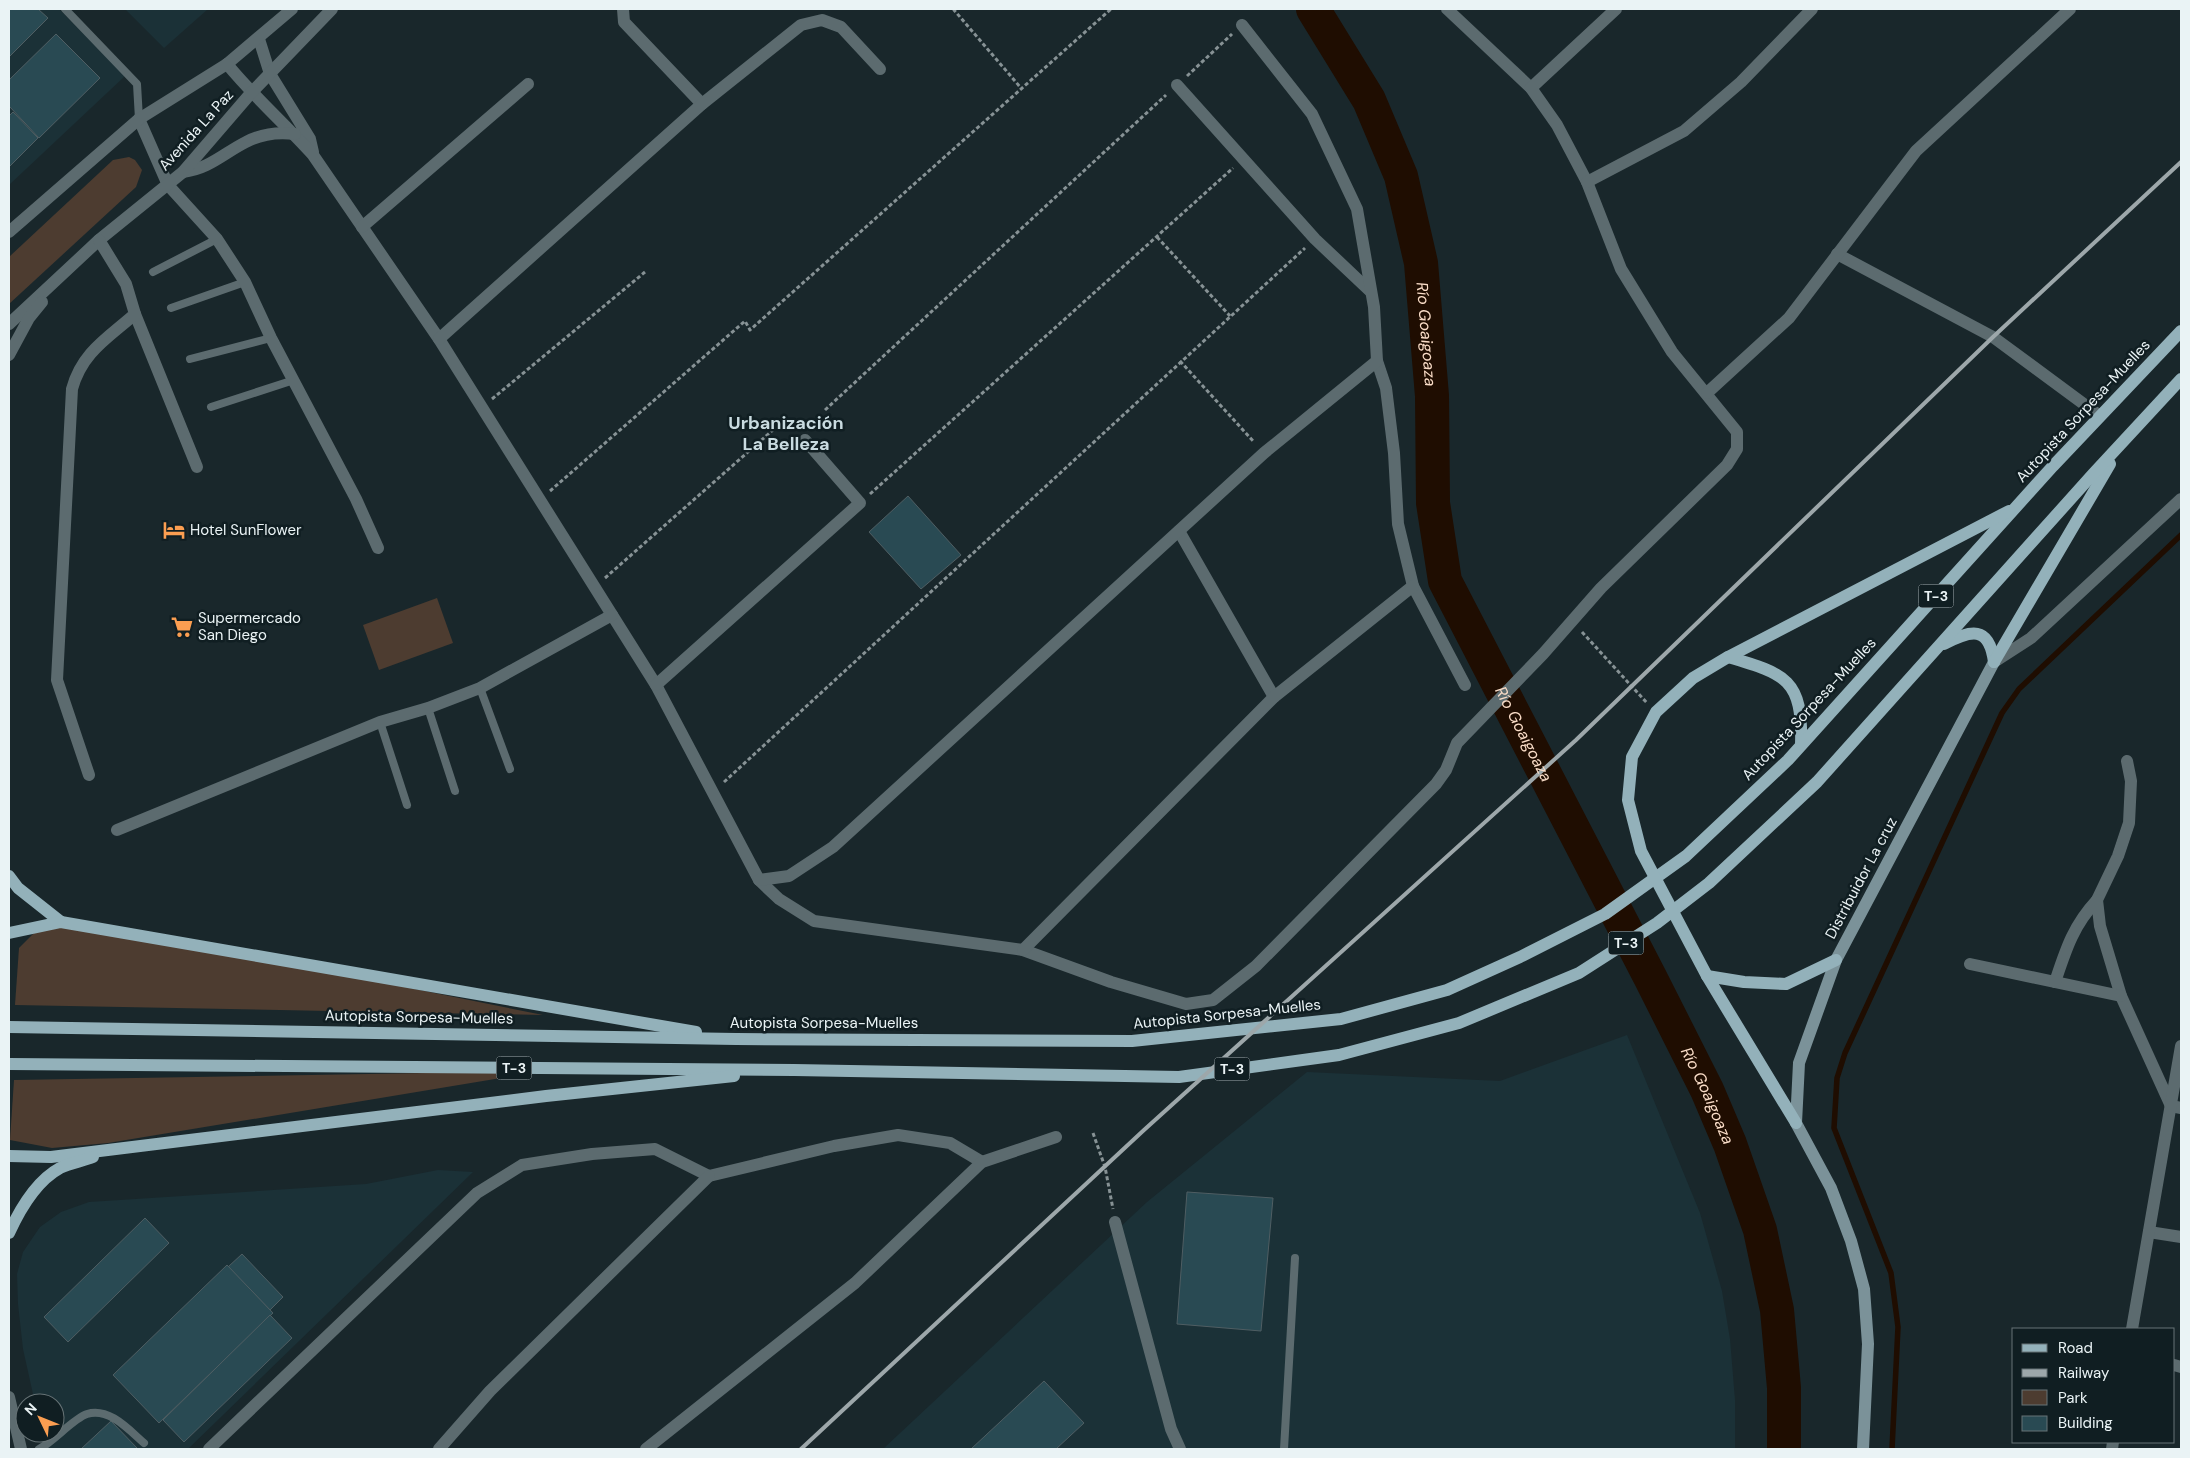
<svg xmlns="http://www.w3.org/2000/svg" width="2190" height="1458" viewBox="0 0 2190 1458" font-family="'DM Sans',sans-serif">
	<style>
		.built { fill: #1b3137 }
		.green { fill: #4d3c30 }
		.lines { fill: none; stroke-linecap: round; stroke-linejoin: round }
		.stream { stroke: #1f0d01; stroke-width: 5.5 }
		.river { stroke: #1f0d01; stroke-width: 34 }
		.building { fill: #294a53; stroke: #4f5e63 }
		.path { stroke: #879295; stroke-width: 3; stroke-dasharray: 4 2.5; stroke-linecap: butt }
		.lane { stroke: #5c6b6f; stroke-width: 8 }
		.street { stroke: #5c6b6f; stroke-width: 12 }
		.secondary { stroke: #7b9299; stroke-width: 12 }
		.primary { stroke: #93b1ba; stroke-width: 12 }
		.rail { stroke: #9da7aa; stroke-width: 4 }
		.labels { text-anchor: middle; stroke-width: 5; stroke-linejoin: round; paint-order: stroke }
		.shield { fill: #101e22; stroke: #a9b3b6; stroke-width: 1 }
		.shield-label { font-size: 14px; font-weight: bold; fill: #eaf3f5 }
		.street-label { font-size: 15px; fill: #eaf3f5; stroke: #101e22 }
		.poi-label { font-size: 15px; fill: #eaf3f5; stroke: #101e22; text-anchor: start }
		.water-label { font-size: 16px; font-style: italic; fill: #f9dcc7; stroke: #101e22 }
		.quarter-label { font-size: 18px; font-weight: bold; fill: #c9dbe0; stroke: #101e22 }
	</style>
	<rect width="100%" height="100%" fill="#19272b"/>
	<g class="built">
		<path d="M 9,9 L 59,9 L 125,76 L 9,185 Z"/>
		<path d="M 125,9 L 208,9 L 164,48 Z"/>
		<path d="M 1627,1035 L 1700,1213 L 1722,1291 L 1730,1339 L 1735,1400 L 1735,1449 L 883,1449 L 1147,1202 L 1307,1072 L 1500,1081 Z"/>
		<path d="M 438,1170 L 473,1172 L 188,1449 L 46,1449 L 42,1433 L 55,1433 L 55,1403 L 35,1403 L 23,1349 L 18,1304 L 17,1274 L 23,1252 L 40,1227 L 61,1212 L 89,1202 L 366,1184 Z"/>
	</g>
	<g class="green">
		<path d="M 129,157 L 135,160 L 142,170 L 136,187 L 9,304 L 9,257 L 113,160 Z"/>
		<path d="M 437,598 L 453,643 L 379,670 L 363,625 Z"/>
		<path d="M 55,927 L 119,929 L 543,1015 L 15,1005 L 19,948 L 35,932 Z"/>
		<path d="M 544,1071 L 108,1143 L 52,1148 L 10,1140 L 14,1080 Z"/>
	</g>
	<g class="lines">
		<path class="stream" d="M 1892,1449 L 1898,1327 L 1891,1273 L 1834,1128 L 1837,1078 L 1845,1053 L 2002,713 L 2019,689 L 2181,535"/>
		<path class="river" id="s1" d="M 1313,9 L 1369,100 L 1401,176 L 1421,263 L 1432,396 L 1433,503 L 1445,581 L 1650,977 L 1707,1090 L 1730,1144 L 1760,1230 L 1777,1310 L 1784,1388 L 1784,1449"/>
	</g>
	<g class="building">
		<path d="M 9,9 L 38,9 L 48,18 L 9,57 Z"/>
		<path d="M 56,34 L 100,78 L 39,138 L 9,106 L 9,80 Z"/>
		<path d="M 13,112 L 38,138 L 9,167 L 9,116 Z"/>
		<path d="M 908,496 L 961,555 L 921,589 L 869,532 Z"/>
		<path d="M 1187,1192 L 1273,1198 L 1261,1331 L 1177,1324 Z"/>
		<path d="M 145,1218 L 169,1243 L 68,1342 L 44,1317 Z"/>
		<path d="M 242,1254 L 283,1297 L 270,1310 L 228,1267 Z"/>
		<path d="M 227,1265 L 273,1313 L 159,1423 L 113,1375 Z"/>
		<path d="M 270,1315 L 292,1338 L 184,1442 L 163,1420 Z"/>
		<path d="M 1044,1381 L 1084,1423 L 1056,1449 L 971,1449 Z"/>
		<path d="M 111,1421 L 138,1449 L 81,1449 Z"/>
	</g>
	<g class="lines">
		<g class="path">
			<path d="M 955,9 L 954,10 L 1021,88"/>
			<path d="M 1187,76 L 1232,34"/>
			<path d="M 1157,237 L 1230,316"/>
			<path d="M 1180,361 L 1254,442"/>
			<path d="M 492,399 L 645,272"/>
			<path d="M 825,410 L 1166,95"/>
			<path d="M 550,491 L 745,321 L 750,330 L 1111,9"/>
			<path d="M 870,494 L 1233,168"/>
			<path d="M 605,578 L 782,422"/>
			<path d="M 1582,632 L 1647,703"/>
			<path d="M 724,782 L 1305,248"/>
			<path d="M 1093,1133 L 1105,1167 L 1113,1209"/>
		</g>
		<g class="lane">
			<path d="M 65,9 L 137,84 L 139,119"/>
			<path d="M 153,272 L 217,239"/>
			<path d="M 171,308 L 245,282"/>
			<path d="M 190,359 L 271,338"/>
			<path d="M 211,407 L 294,380"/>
			<path d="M 480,688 L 510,769"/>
			<path d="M 428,708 L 455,791"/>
			<path d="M 380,722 L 407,805"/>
			<path d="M 39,1449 C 53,1442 74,1418 87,1414 C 109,1407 129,1430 144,1443"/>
			<path d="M 1284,1449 L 1295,1258"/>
		</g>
		<g class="street">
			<path d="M 623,9 L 624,22 L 702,104"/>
			<path d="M 1447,9 L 1531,88"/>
			<path d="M 259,39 L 270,74 L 310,139 L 313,152"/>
			<path d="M 227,64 C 254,97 285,124 313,155 L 439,339 L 656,685 L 759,880 L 779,899 L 814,921 L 1023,950 L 1111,982 L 1186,1004 L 1213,1000 L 1256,966 L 1436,784 L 1446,770 L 1457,743 L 1543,654 L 1601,588 L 1727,465 L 1737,449 L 1737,432 L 1672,352 L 1621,269 L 1587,182 L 1557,125 L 1531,88 L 1616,9"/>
			<path d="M 1177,85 L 1315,239 L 1370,291"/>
			<path d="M 139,119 L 168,185 L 217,239 L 245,282 L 271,338 L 356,499 L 378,548"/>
			<path d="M 183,172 C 209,169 224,153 246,142 C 261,134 279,132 295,134"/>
			<path d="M 1587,182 L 1684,131 L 1741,82 L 1812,9"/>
			<path d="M 362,227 L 528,84"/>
			<path d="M 9,232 L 139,119 L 227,64 L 292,9"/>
			<path d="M 1837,254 L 1993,337 L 2100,416"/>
			<path d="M 135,314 L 197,467"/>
			<path d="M 9,324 L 99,240 L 183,172 L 251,93 L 332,9"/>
			<path d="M 439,339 L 702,104 L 801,25 L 822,20 L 841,27 L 880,69"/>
			<path d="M 9,355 L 29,318 L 42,302"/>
			<path d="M 1377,361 L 1386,388 L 1394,453 L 1398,524 L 1413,586 L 1465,685"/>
			<path d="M 1707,393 L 1789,318 L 1916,151 L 2070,9"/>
			<path d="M 1179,531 L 1274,697"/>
			<path d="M 1994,662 L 2031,638 L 2181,499"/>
			<path d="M 656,685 L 860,503 L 805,440"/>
			<path d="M 2127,761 L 2131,781 L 2129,823 L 2118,856 L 2097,900 L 2100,926 L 2121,996 L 2171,1106 L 2181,1108"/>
			<path d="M 89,775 L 57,680 L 72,389 C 82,352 108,338 135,314 L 126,284 L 99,240"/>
			<path d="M 117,830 L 380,722 L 428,708 L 480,688 L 612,615"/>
			<path d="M 759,880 L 789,876 L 833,847 L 1264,453 L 1377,361 L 1374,307 L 1357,209 L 1312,114 L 1242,25"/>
			<path d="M 1023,950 L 1274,697 L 1413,586"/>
			<path d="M 1970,964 L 2121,996"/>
			<path d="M 2055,982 C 2066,949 2073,926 2097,900"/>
			<path d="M 1115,1222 L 1171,1429 L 1180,1449"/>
			<path d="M 2149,1232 L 2181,1237"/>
			<path d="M 2132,1329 L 2181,1046"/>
			<path d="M 2174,1365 L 2181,1367"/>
			<path d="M 9,1397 L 21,1449"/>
			<path d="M 209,1449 L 477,1193 L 522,1165 L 592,1154 L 655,1149 L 709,1176 L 834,1146 L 898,1135 L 950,1143 L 982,1162"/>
			<path d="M 439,1449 L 490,1391 L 709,1176"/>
			<path d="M 646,1449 L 855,1283 L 982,1162 L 1056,1137"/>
			<path d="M 2112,1449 L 2113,1442"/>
		</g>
		<path class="secondary" d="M 1863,1449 L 1868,1344 L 1864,1289 L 1851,1241 L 1831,1188 L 1796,1123 L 1799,1063 L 1836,960 L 1994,662"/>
		<g class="primary">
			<path d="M 1944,644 C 1971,630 1989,625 1994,662"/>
			<path d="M 1728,657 C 1786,674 1803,679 1801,745"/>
			<path d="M 1994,662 L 2110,464"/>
			<path d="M 9,876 L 18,888 L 61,922"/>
			<path d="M 9,933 L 61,922 L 696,1032"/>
			<path d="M 1707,976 L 1744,982 L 1786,984 L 1836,960"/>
			<path d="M 9,1027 L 736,1039 L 1132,1041 L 1341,1019 L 1447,990 L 1520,957 L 1605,914 L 1686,856 L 1788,760 L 2053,466 L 2181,331"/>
			<path d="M 9,1064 L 794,1070 L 1179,1077 L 1339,1055 L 1459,1023 L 1579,973 L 1657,923 L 1709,883 L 1817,782 L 2093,474 L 2181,379"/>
			<path d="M 1796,1123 L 1707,976 L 1641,851 L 1628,800 L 1632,757 L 1656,712 L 1693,678 L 1728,657 L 2009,511"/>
			<path d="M 9,1156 L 51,1157 L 546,1096 L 734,1076"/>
			<path d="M 9,1233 C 20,1209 36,1181 60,1168 C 70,1163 83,1161 93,1157"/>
		</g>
		<path class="rail" d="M 801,1449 L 1144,1130 L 1576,740 L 1993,337 L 2181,162"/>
	</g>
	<defs>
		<g id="hotel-bare" transform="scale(1.725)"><path d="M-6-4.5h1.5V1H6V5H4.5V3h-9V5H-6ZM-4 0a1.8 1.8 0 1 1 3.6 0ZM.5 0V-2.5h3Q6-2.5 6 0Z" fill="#fb9e51" stroke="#101e22" stroke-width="2.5" paint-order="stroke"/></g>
		<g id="supermarket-bare" transform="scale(1.725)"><path d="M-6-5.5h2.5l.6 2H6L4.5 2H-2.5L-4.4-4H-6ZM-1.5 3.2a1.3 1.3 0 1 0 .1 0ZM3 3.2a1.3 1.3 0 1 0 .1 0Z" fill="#fb9e51" stroke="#101e22" stroke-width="2.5" paint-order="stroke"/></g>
	</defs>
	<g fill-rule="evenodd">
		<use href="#hotel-bare" x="174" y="530"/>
		<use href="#supermarket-bare" x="182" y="627"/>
	</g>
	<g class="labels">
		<g class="shield">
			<rect x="1918.5" y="584.5" width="35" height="23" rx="4"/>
			<rect x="1608.5" y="931.5" width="35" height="23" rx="4"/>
			<rect x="496.5" y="1056.5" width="35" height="23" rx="4"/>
			<rect x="1214.5" y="1057.5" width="35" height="23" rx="4"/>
		</g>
		<g class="shield-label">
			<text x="1936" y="601">T-3</text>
			<text x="1626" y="948">T-3</text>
			<text x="514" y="1073">T-3</text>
			<text x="1232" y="1074">T-3</text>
		</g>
		<g class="street-label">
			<text transform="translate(196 130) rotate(-48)" y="5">Avenida La Paz</text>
			<text transform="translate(2083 411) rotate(-47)" y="5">Autopista Sorpesa-Muelles</text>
			<text transform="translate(1809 709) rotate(-47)" y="5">Autopista Sorpesa-Muelles</text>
			<text transform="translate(1861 878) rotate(-62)" y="5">Distribuidor La cruz</text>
			<text transform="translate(1227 1014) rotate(-6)" y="5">Autopista Sorpesa-Muelles</text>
			<text transform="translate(419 1017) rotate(1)" y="5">Autopista Sorpesa-Muelles</text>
			<text x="824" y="1028">Autopista Sorpesa-Muelles</text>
		</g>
		<g class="poi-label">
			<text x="190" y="535">Hotel SunFlower</text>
			<text x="198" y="623">Supermercado<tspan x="198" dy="17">San Diego</tspan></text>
		</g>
		<g class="water-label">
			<text dy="6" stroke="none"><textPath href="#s1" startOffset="350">Río Goaigoaza</textPath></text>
			<text dy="6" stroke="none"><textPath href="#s1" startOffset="770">Río Goaigoaza</textPath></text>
			<text dy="6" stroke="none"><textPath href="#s1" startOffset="1176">Río Goaigoaza</textPath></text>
		</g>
		<g class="quarter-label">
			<text x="786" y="429">Urbanización<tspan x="786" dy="21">La Belleza</tspan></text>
		</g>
	</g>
	<rect width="2190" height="1458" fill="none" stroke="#eaf3f5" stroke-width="20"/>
	<rect x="2012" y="1328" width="162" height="115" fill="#101e22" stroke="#677376"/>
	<rect x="2022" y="1344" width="25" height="8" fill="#93b1ba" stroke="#677376"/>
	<text x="2058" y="1353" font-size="15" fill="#eaf3f5">Road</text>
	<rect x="2022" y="1369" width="25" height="8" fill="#9da7aa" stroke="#677376"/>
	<text x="2058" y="1378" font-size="15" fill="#eaf3f5">Railway</text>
	<rect x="2022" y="1390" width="25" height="15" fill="#4d3c30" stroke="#677376"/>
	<text x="2058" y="1403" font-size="15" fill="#eaf3f5">Park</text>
	<rect x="2022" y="1416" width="25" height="15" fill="#294a53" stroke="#677376"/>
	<text x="2058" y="1428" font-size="15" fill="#eaf3f5">Building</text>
	<g transform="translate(40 1418) rotate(313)"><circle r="24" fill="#101e22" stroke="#677376"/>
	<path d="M0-4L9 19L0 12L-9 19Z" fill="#fb9e51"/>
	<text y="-8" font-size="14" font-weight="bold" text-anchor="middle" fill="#eaf3f5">N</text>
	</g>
</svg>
